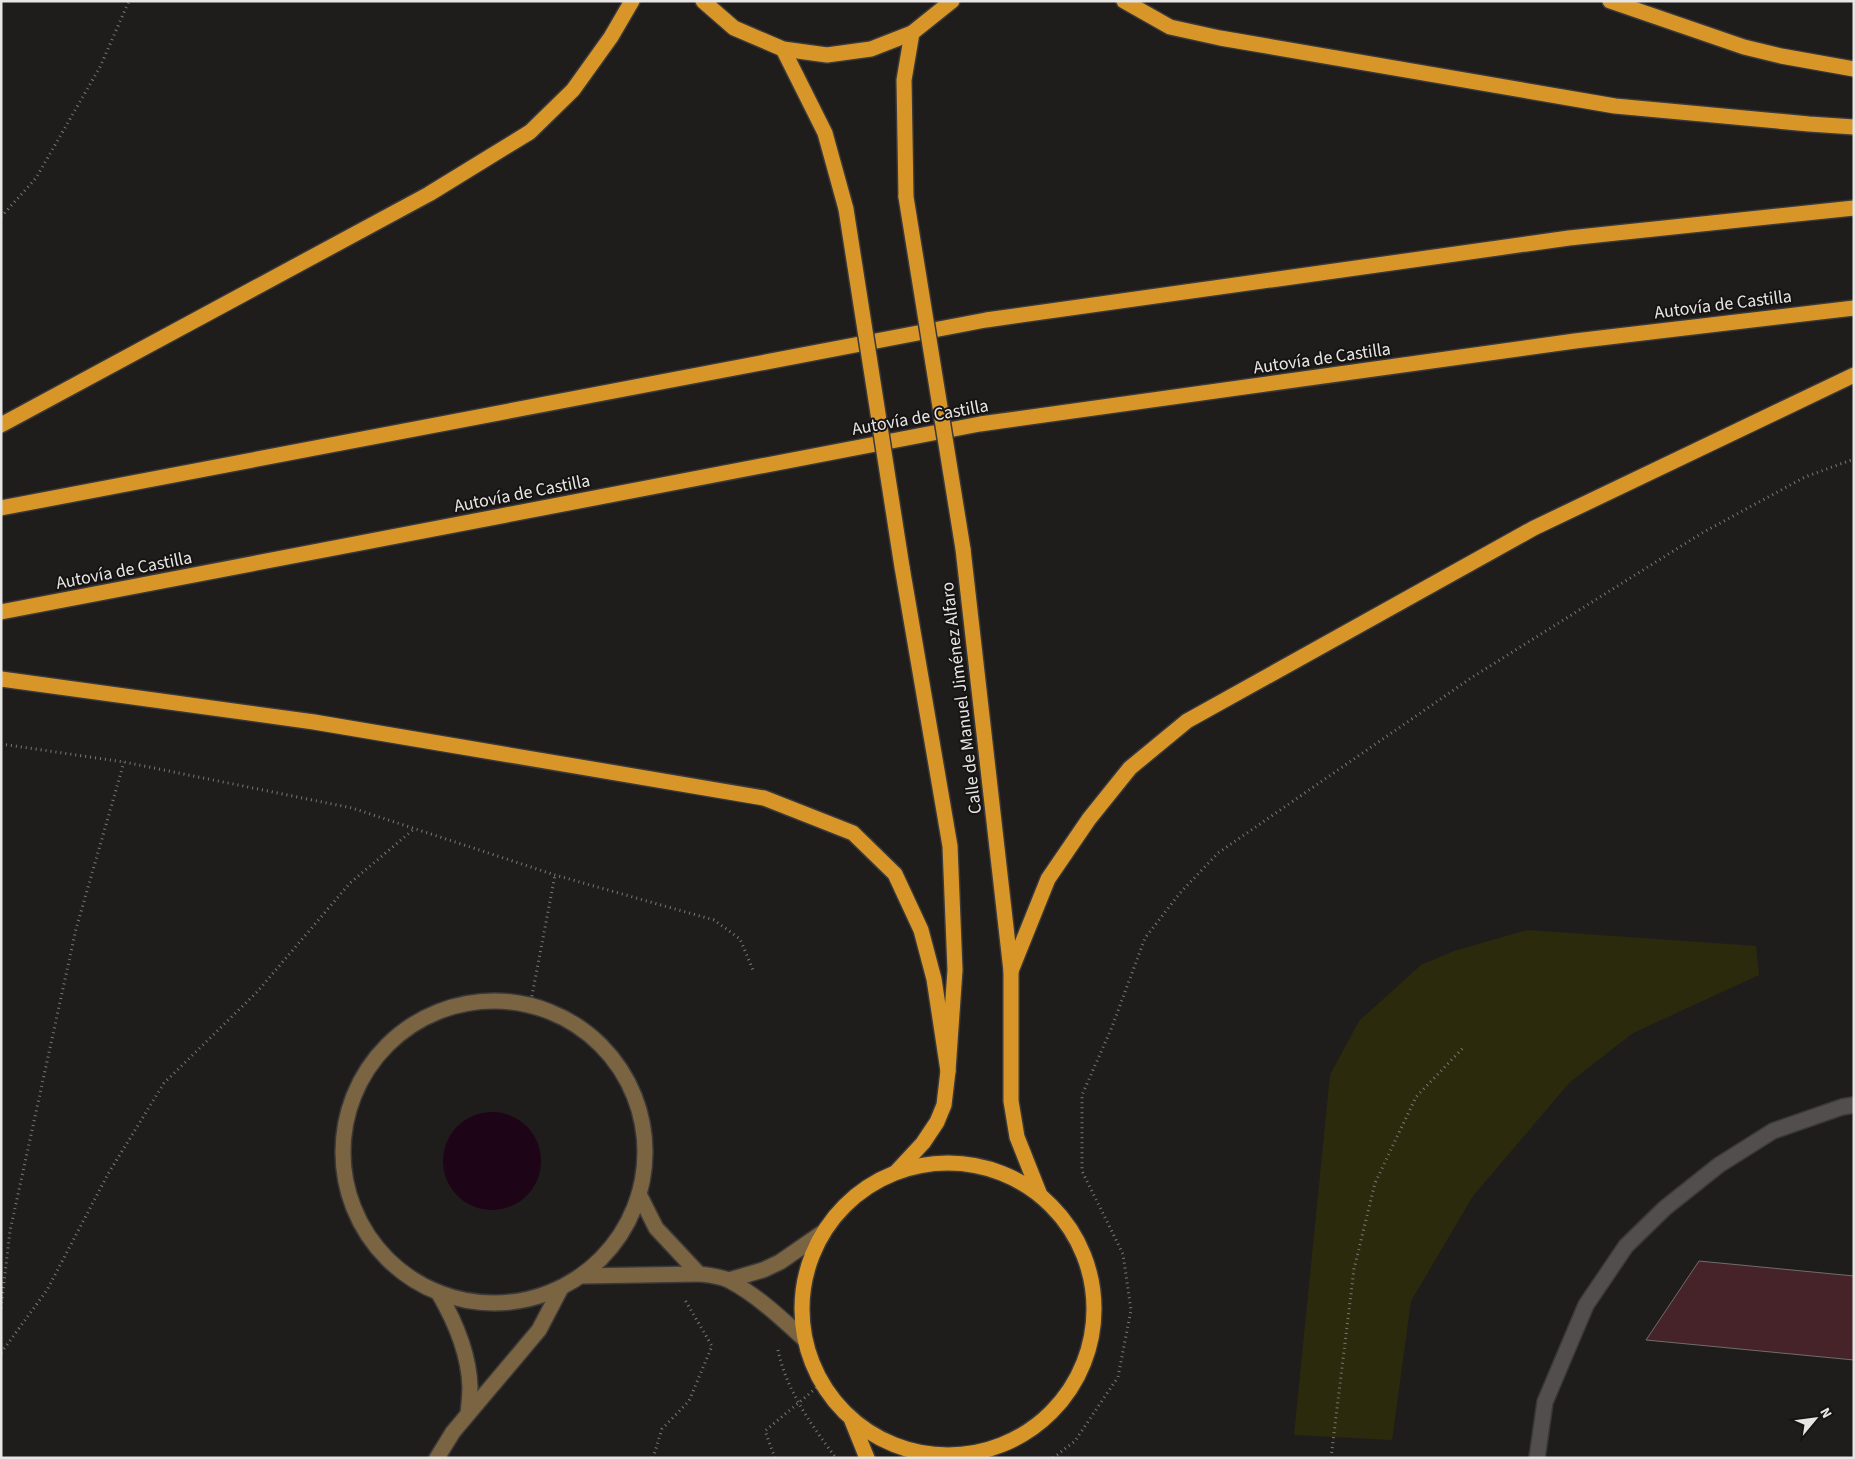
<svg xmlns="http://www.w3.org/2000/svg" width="1855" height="1459" viewBox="0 0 1855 1459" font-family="'Source Sans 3',sans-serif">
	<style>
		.green { fill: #2b2a0c }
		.water { fill: #1d0517 }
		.building { fill: #462329; stroke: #706d6d }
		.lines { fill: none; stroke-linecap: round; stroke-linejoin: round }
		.street-casing { stroke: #3a3838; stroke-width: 18 }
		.secondary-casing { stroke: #3a3838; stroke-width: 18 }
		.highway-casing { stroke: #3a3838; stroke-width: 18 }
		.path { stroke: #7a7877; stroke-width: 3; stroke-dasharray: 1 4; stroke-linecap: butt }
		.street { stroke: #514e4d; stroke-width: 15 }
		.secondary { stroke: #7a6442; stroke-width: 15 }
		.highway { stroke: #d89629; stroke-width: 15 }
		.highway-bridge-casing { stroke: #3a3838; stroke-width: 18; stroke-linecap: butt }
		.highway-bridge { stroke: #d89629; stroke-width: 15 }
		.labels { text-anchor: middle; stroke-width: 4; stroke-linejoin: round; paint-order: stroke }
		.street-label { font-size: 18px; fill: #e8e6e5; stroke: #161413 }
	</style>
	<rect width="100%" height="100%" fill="#1f1d1c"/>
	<path class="green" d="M 1527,930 L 1756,946 L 1759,975 L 1633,1033 L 1570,1082 L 1473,1196 L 1411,1301 L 1392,1440 L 1294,1435 L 1330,1075 L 1359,1021 L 1421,965 L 1454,951 Z"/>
	<circle class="water" cx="492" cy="1161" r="49"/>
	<path class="building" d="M 1699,1261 L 1854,1276 L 1854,1360 L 1646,1340 Z"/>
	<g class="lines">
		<g class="street-casing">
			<path id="street" d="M 1537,1458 L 1545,1402 L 1586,1305 L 1626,1246 L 1665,1208 L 1719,1165 L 1773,1131 L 1842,1107 L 1854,1105"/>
		</g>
		<g class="secondary-casing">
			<g id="secondary">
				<circle cx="494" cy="1152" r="151"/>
				<path d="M 639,1194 L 656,1228 L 699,1274"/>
				<path d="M 581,1276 L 699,1274 C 709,1275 721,1276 730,1281 C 758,1296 781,1318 804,1339"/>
				<path d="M 729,1280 L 763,1270 L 780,1262 L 822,1233"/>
				<path d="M 438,1292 C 455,1321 469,1353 470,1387 C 470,1396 469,1405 468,1414"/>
				<path d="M 437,1458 L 453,1432 L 539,1330 L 561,1288"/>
			</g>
		</g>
		<g class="highway-casing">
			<g id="highway">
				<path d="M 703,1 L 734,28 L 783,49 L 827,55 L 871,49 L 912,33 L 952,1"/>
				<path d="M 1124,1 L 1170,27 L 1220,38 L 1615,106 L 1809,124 L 1854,127"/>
				<path d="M 1610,1 L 1744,47 L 1781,56 L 1854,69"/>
				<path d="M 783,49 L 825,133 L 846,209"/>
				<path d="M 906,197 L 904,80 L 912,33"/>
				<path d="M 1,425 L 429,194 L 530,132 L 573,90 L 611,37 L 632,1"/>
				<path d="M 1,508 L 986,320 L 1569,238 L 1854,208"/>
				<path d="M 963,549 L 1011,971 L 1011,1101 L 1017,1137 L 1040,1195"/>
				<path d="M 1,612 L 980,424 L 1575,341 L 1854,308"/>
				<path d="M 1,679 L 314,722 L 764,798 L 853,833 L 895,874 L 921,930 L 934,979 L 948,1071"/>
				<path d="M 1011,971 L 1048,879 L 1089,819 L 1130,768 L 1187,721 L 1534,528 L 1854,375"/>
				<circle cx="948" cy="1309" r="146"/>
				<path d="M 897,1171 L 923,1143 L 937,1122 L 944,1105 L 948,1071 L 955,970 L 950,846 L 902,567"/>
				<path d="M 852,1421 L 867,1458"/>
			</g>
		</g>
		<g class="path">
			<path d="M 1,217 L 36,178 L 100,67 L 129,1"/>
			<path d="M 1,744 L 124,762 L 352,808 L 555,875 L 714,920 L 740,939 L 753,970"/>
			<path d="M 530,1006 L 555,875"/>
			<path d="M 1,1308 L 10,1231 L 76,929 L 124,762"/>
			<path d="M 778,1350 C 786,1390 812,1426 836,1458"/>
			<path d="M 1,1353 L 47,1290 L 108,1174 L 164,1083 L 257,992 L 350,883 L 414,829"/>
			<path d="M 653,1458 L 662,1429 L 689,1401 L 712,1346 L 685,1300"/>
			<path d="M 775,1458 L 765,1431 L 821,1384"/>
			<path d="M 1053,1458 L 1075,1441 L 1118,1377 L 1131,1310 L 1123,1254 L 1082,1171 L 1082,1095 L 1112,1027 L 1145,938 L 1180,893 L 1218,853 L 1471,678 L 1702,533 L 1805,477 L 1854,459"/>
			<path d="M 1331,1458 L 1354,1269 L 1375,1183 L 1416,1097 L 1463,1048"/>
		</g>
		<use href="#street" class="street"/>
		<use href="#secondary" class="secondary"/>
		<use href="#highway" class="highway"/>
		<g class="highway-bridge-casing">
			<g id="highway-bridge">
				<path d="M 906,197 L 963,549"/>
				<path d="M 846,209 L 902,567"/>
			</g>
		</g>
		<use href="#highway-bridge" class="highway-bridge"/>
	</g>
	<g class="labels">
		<g class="street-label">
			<text transform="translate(1723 304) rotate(-7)" y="6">Autovía de Castilla</text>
			<text transform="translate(1322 358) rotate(-8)" y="6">Autovía de Castilla</text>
			<text transform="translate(920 417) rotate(-10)" y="6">Autovía de Castilla</text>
			<text transform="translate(522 493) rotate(-11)" y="6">Autovía de Castilla</text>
			<text transform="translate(124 570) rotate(-11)" y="6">Autovía de Castilla</text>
			<text transform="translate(961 698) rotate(-97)" y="6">Calle de Manuel Jiménez Alfaro</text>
		</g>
	</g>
	<rect width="1855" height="1459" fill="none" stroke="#e8e6e5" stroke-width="5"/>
	<g transform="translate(1815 1419) rotate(61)" stroke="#161413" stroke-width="4" paint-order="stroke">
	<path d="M0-4L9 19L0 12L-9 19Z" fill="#e8e6e5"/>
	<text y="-8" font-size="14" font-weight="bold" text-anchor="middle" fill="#e8e6e5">N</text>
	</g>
</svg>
